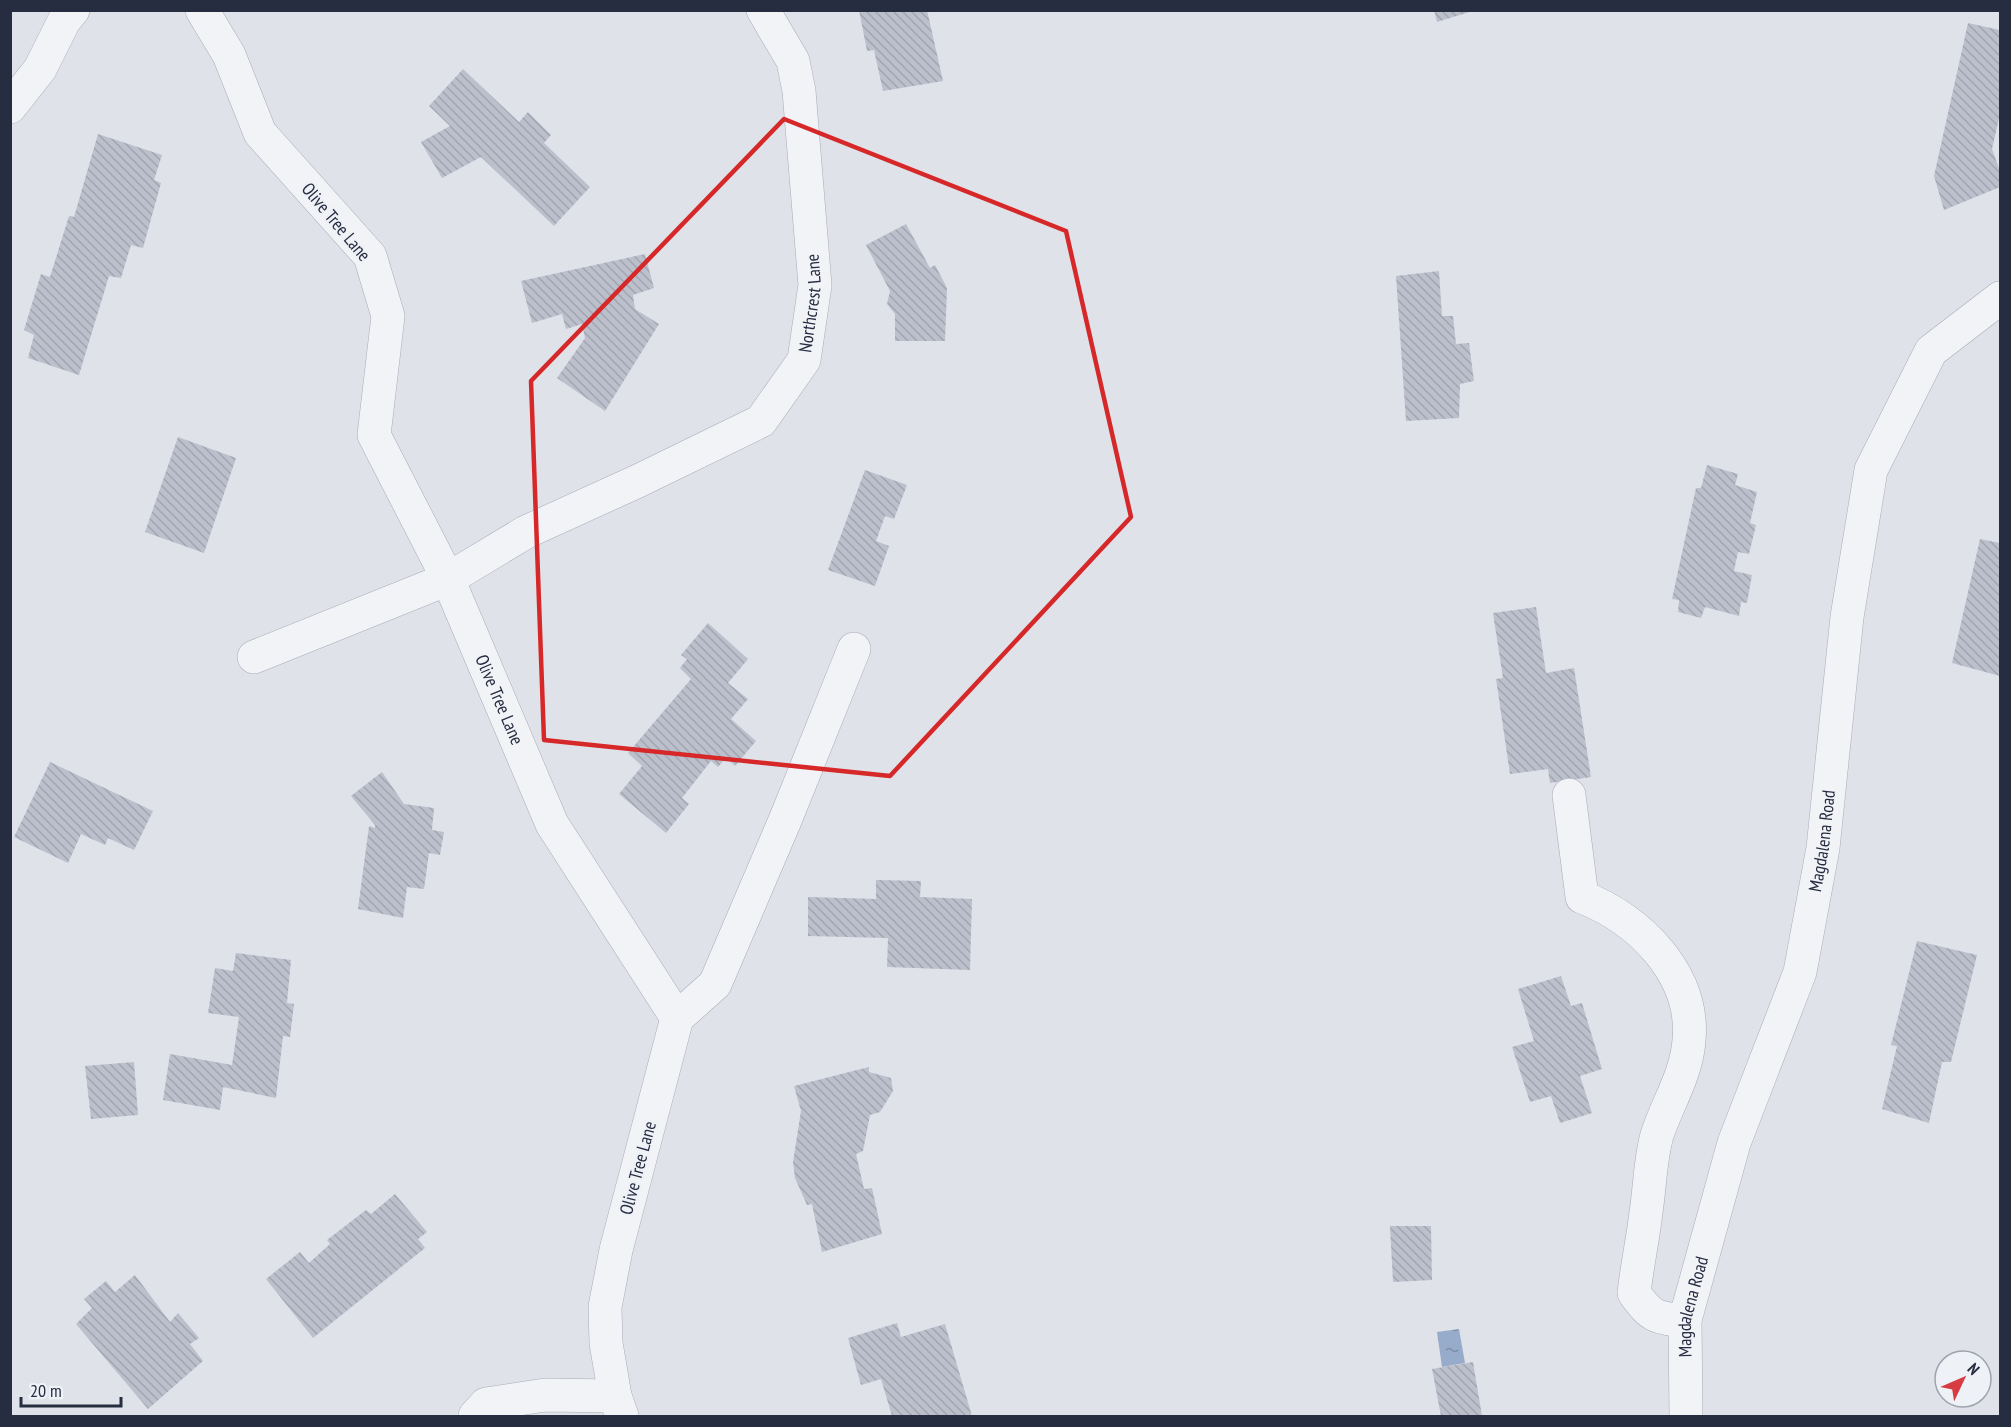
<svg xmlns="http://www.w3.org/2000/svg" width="2011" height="1427" viewBox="0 0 2011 1427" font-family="'PT Sans Narrow',sans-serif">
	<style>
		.water { fill: url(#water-ripples) }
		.building { fill: url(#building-back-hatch) }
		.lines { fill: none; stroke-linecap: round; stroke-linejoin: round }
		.minor-casing { stroke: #a8acb7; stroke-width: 34 }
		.minor { stroke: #f2f3f7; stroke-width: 33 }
		.marked { fill: none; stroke: #d62828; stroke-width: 4.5; stroke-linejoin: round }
		.labels { text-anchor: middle; stroke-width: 4.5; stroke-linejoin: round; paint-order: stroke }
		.street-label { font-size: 18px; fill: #272d41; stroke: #eef1f6 }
	</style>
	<defs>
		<pattern id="water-ripples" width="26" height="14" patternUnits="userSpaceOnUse" patternTransform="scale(1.5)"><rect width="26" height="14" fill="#97abcb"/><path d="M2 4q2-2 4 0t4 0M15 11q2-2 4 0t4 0" fill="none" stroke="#7b8ca6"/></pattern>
		<pattern id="building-back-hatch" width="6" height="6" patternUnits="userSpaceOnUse" patternTransform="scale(1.5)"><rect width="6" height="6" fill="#bcc0cc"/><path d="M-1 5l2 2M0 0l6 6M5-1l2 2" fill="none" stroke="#a2a5b0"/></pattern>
	</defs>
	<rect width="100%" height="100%" fill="#dfe2e9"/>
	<path class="water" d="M 1459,1329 L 1465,1363 L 1442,1367 L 1437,1332 Z"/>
	<g class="building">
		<path d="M 859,10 L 927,10 L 943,81 L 883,91 L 874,50 L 867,51 Z"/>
		<path d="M 1434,10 L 1473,10 L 1473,11 L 1437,22 Z"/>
		<path d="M 1968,23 L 2000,30 L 2000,114 L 1992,149 L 2000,171 L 2000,187 L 1944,210 L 1934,176 Z"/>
		<path d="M 463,69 L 519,122 L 528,112 L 551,135 L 544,143 L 590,187 L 554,226 L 481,157 L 442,178 L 421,142 L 450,126 L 429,106 Z"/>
		<path d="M 98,134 L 162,155 L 154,180 L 161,183 L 143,248 L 131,245 L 121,278 L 109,276 L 79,375 L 28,358 L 34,335 L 24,330 L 41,274 L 50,277 L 69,216 L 74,217 Z"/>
		<path d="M 906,224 L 930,268 L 935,265 L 947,288 L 945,341 L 895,341 L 895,314 L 887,304 L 890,291 L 866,245 Z"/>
		<path d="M 645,254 L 654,288 L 633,295 L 635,309 L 659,324 L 605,411 L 557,378 L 585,338 L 582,324 L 566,329 L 562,314 L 532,323 L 521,281 Z"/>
		<path d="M 1439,271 L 1442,316 L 1453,316 L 1456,344 L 1469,343 L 1474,381 L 1460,384 L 1459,418 L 1406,421 L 1396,276 Z"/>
		<path d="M 178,437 L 236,458 L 204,553 L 145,532 Z"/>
		<path d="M 1707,465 L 1738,474 L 1735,485 L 1757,492 L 1750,523 L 1756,525 L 1749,554 L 1738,552 L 1734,571 L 1752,575 L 1747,603 L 1741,602 L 1739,616 L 1705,607 L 1701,618 L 1678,612 L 1679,600 L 1672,599 L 1696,488 L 1701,488 Z"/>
		<path d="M 865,470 L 907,485 L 894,519 L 885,516 L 876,541 L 889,546 L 875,586 L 828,570 Z"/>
		<path d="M 1980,539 L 2000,543 L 2000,676 L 1952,663 Z"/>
		<path d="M 1536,607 L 1546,673 L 1574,668 L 1591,777 L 1550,783 L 1548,769 L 1510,774 L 1496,679 L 1503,678 L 1493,613 Z"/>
		<path d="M 708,623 L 748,659 L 728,683 L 748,699 L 731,719 L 756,741 L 735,766 L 726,758 L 718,767 L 711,761 L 682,798 L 689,804 L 666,833 L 619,794 L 642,766 L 628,753 L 691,679 L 680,668 L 687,659 L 681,655 Z"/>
		<path d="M 50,762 L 153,811 L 134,850 L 108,838 L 105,845 L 81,834 L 68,863 L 14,837 Z"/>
		<path d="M 382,772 L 404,804 L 434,808 L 432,830 L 444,832 L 440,855 L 429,853 L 424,889 L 407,887 L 403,918 L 358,909 L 369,826 L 375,828 L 375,825 L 351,796 Z"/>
		<path d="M 876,880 L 921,881 L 920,897 L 972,899 L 970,970 L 887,967 L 888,938 L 808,936 L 808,897 L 876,899 Z"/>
		<path d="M 1917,941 L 1977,955 L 1951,1062 L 1942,1062 L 1929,1123 L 1882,1109 L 1897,1046 L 1891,1045 Z"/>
		<path d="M 236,953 L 291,960 L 287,1003 L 294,1004 L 290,1037 L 283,1036 L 276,1098 L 223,1087 L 220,1110 L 163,1100 L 170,1054 L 232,1065 L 239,1017 L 208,1013 L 215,968 L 233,971 Z"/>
		<path d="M 1561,976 L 1571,1006 L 1582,1003 L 1602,1069 L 1580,1076 L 1592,1113 L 1560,1123 L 1551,1096 L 1530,1102 L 1512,1047 L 1534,1041 L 1518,989 Z"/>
		<path d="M 134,1062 L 138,1115 L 91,1119 L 85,1066 Z"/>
		<path d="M 869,1067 L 869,1072 L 891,1078 L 893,1091 L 880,1112 L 870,1115 L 863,1151 L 856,1154 L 864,1189 L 872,1188 L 882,1234 L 822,1252 L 812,1204 L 807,1205 L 795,1178 L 793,1162 L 801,1111 L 794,1086 Z"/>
		<path d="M 395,1194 L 427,1232 L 418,1239 L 425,1248 L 313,1338 L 266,1279 L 300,1252 L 309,1263 L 330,1244 L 327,1240 L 366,1210 L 371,1214 Z"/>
		<path d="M 1390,1226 L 1431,1226 L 1432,1280 L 1393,1282 Z"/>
		<path d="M 135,1275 L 170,1322 L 178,1313 L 199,1338 L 190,1344 L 203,1361 L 148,1409 L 76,1324 L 92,1308 L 84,1299 L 106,1281 L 115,1292 Z"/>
		<path d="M 897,1323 L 901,1337 L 945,1324 L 972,1416 L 892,1416 L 881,1379 L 861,1385 L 848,1338 Z"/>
		<path d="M 1473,1362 L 1482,1416 L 1441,1416 L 1432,1369 Z"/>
	</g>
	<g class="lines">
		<g class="minor-casing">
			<g id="minor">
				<path id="s1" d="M 202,10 L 229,55 L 260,133 L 370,256 L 388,316 L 374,435 L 448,579 L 552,824 L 677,1018 L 616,1250 L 605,1307 L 606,1343 L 615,1396 L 622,1416"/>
				<path d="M 10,107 L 40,69 L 64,21 L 73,10"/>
				<path id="s2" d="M 254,657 L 448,579 L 526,532 L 638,481 L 761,421 L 804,360 L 815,285 L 799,91 L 793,61 L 763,10"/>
				<path d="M 1569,795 L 1582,897 C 1639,919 1695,974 1689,1040 C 1687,1074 1667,1104 1657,1135 C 1650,1160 1650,1187 1646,1212 C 1643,1239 1637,1266 1634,1293 C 1651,1317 1657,1319 1685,1320"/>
				<path d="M 677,1018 L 715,984 L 786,818 L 854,649"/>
				<path d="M 475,1416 L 486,1404 L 545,1395 L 615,1396"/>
				<path id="s3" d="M 1686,1416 L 1685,1320 L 1734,1143 L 1800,972 L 1823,848 L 1847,617 L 1871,470 L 1931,351 L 2000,298"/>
			</g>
		</g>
		<use href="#minor" class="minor"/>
	</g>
	<path class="marked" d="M 784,119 L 1066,231 L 1131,517 L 890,776 L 544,740 L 531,381 Z"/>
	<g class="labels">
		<g class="street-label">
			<text transform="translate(336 222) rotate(50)" y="6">Olive Tree Lane</text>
			<text dy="6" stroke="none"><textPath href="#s2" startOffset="692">Northcrest Lane</textPath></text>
			<text dy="6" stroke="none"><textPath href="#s1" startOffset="777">Olive Tree Lane</textPath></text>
			<text dy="6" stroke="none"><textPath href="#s3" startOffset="596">Magdalena Road</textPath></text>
			<text transform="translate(638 1168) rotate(-75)" y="6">Olive Tree Lane</text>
			<text dy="6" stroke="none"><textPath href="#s3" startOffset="110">Magdalena Road</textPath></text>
		</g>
	</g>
	<rect width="2011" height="1427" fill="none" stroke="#272d41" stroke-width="24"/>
	<g transform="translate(1963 1379) rotate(46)"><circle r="28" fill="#eef1f6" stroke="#9ea3ae" stroke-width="1.5"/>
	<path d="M0-4.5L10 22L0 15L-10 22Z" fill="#d63c42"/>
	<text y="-9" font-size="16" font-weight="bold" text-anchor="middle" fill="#272d41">N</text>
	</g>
	<path d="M21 1397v9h100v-9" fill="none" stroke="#272d41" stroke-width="3"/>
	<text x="30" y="1397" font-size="18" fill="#272d41" stroke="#eef1f6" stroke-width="4.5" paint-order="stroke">20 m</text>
</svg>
